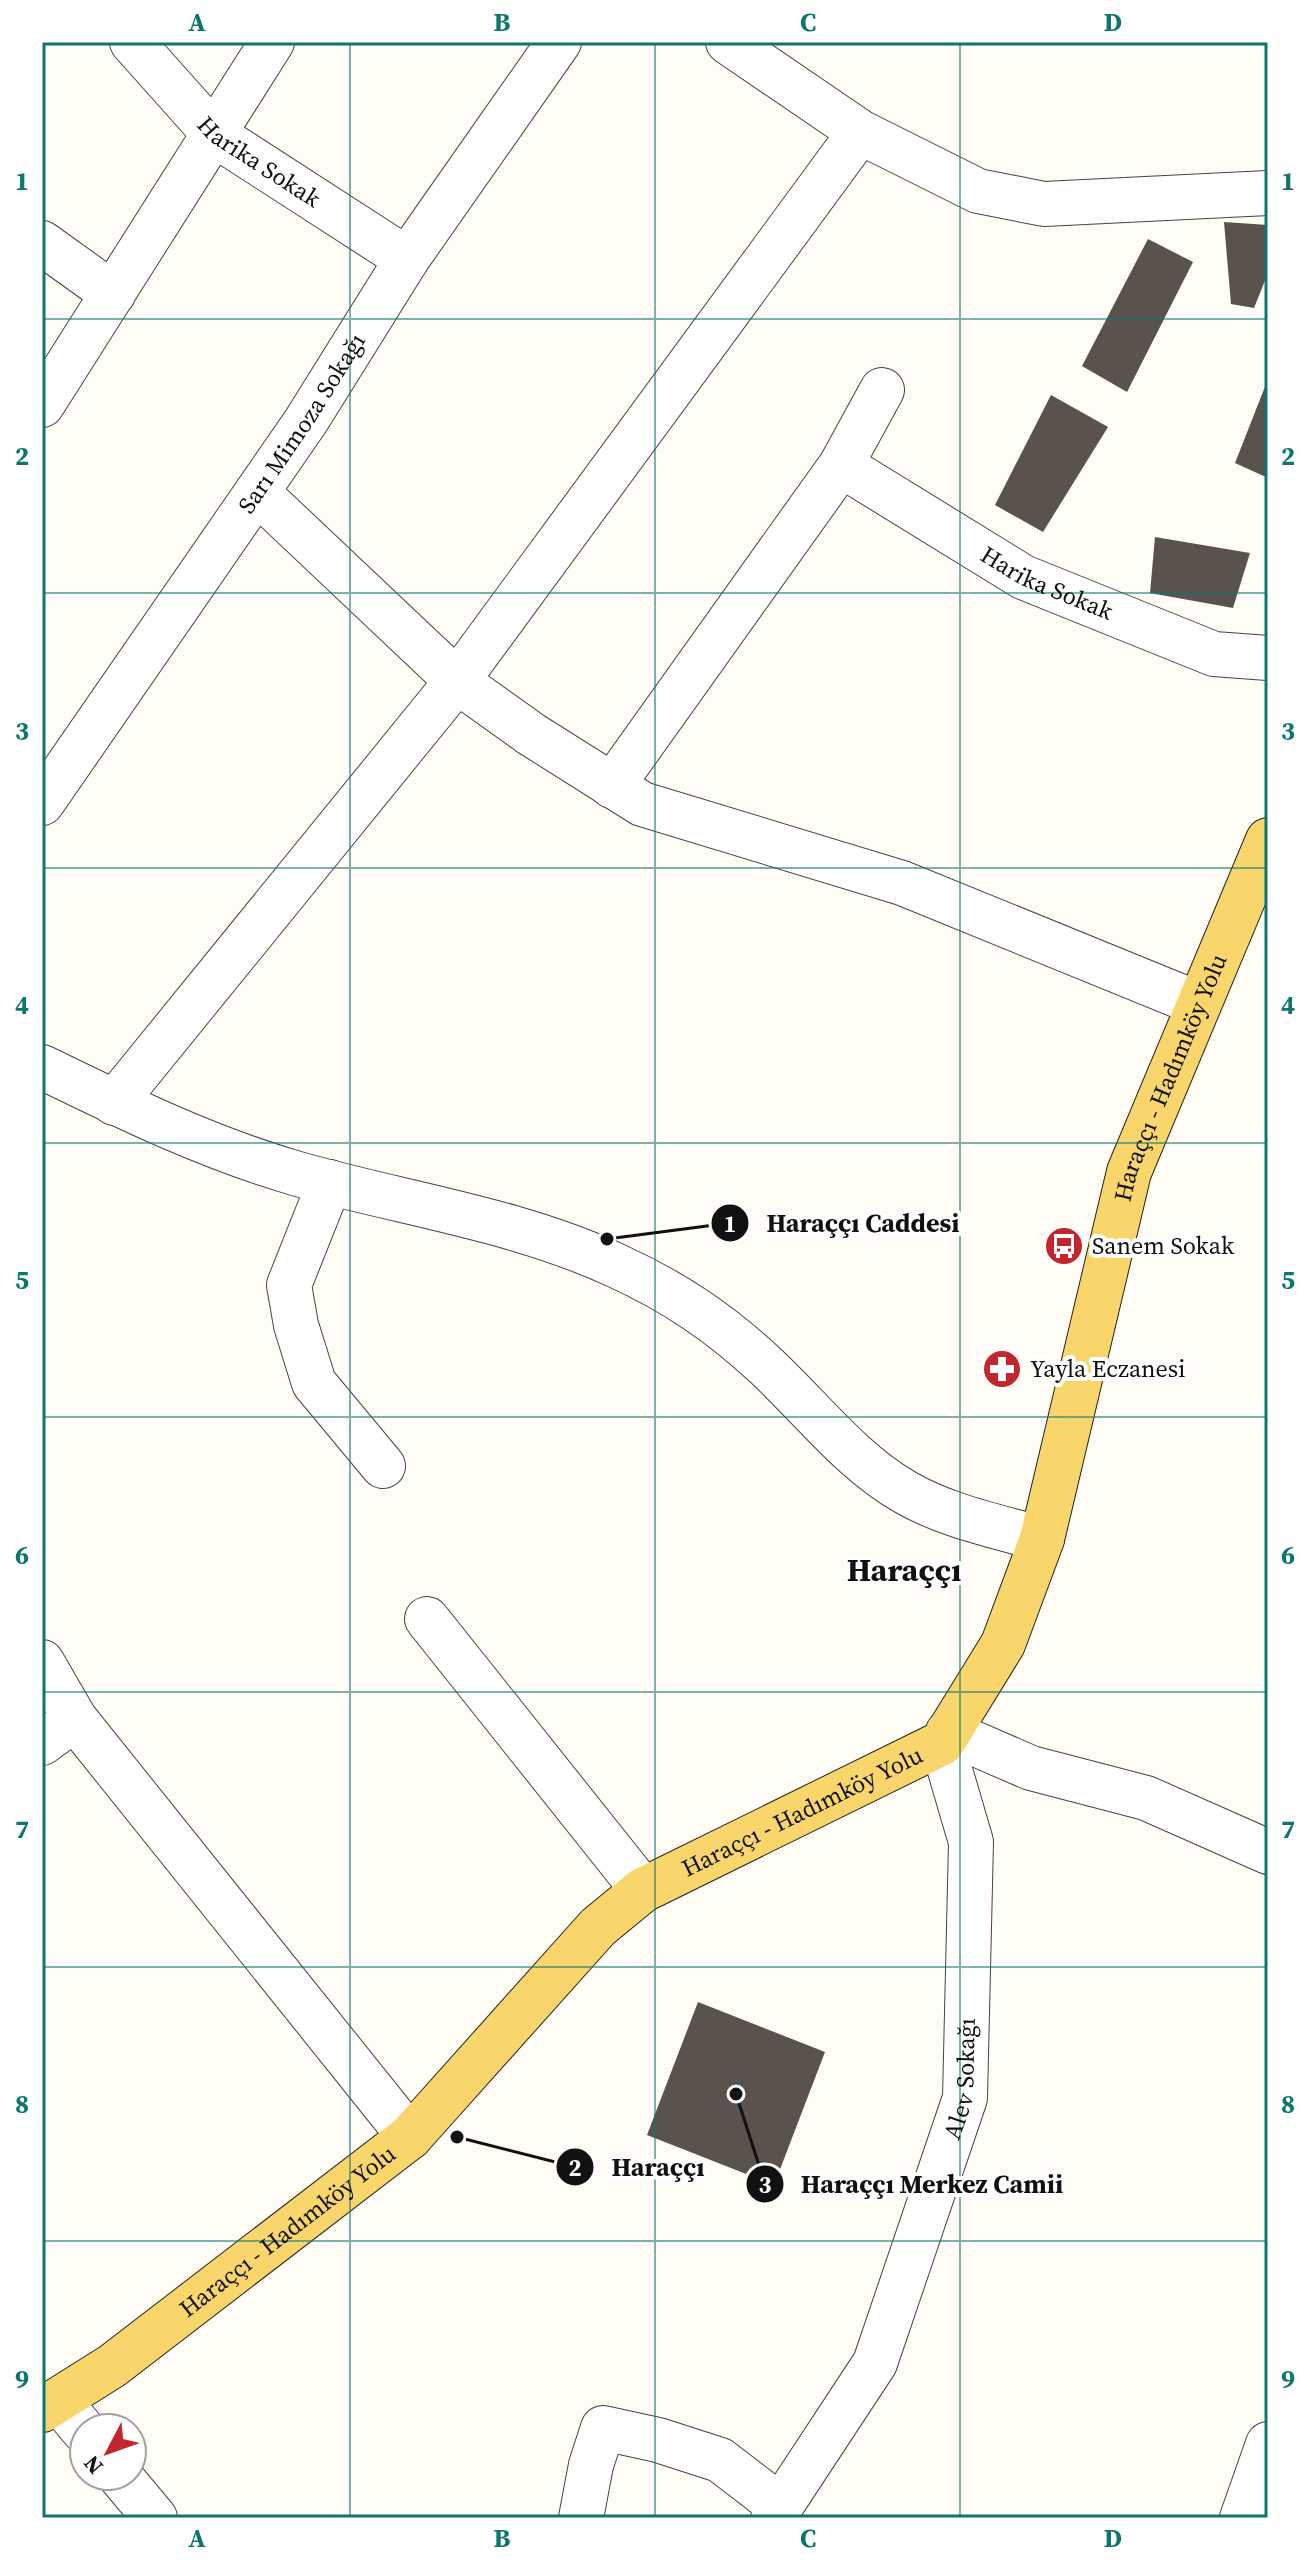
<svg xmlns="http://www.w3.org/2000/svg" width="1310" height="2560" viewBox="0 0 1310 2560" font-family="'Source Serif 4',serif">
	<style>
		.building { fill: #5a524d }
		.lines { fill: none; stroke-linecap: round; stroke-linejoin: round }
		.minor-casing { stroke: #444; stroke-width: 46 }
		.major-casing { stroke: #222; stroke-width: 46 }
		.minor { stroke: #fff; stroke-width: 44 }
		.major { stroke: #f9d66b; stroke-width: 44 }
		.grid { fill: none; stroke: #0f766e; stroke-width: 2; stroke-opacity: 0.55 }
		.labels { text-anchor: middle; stroke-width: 8; stroke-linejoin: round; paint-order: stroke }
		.street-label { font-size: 24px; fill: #111; stroke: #fff }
		.poi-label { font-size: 24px; fill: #111; stroke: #fff; text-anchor: start }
		.district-label { font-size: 32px; font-weight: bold; fill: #111; stroke: #fff }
		.leader { fill: none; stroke: #111; stroke-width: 3 }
		.callout-dot { fill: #111; stroke: #fff; stroke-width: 3 }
		.mark-label { font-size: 24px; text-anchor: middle; font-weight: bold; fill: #fff }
		.callout-label { font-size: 26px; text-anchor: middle; font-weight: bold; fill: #111; stroke: #fff; stroke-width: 8; stroke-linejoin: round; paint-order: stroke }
		.neatline { fill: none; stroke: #0f766e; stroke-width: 3 }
		.grid-label { font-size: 26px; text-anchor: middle; font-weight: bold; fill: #0f766e }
	</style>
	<rect width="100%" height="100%" fill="#fffdf5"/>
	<g class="building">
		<path d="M 1224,222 L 1268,225 L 1268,273 L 1254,308 L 1231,304 Z"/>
		<path d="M 1148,239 L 1193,262 L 1127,392 L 1082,366 Z"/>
		<path d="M 1268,379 L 1268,478 L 1235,463 Z"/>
		<path d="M 1051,395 L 1108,427 L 1043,532 L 995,505 Z"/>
		<path d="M 1155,537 L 1250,553 L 1233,608 L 1150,593 Z"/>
		<path d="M 698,2002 L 825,2052 L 774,2185 L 647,2135 Z"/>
	</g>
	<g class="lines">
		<g class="minor-casing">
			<g id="minor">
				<path id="s1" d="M 132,42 L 215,135 L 407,259"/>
				<path d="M 728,42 L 860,132 L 978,191 L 1044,204 L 1268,193"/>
				<path d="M 42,243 L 113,294"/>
				<path d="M 42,405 L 272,42"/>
				<path id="s2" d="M 841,465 L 1023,577 L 1214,654 L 1268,658"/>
				<path d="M 257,492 L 457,681 L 531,734 L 642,804 L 902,883 L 1199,1004"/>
				<path d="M 612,786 L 841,465 L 882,390"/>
				<path id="s3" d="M 42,803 L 306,421 L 407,259 L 559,42"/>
				<path d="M 42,1067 C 126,1108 208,1148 298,1174 C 404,1204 516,1219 617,1266 C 674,1292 720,1323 766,1366 C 811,1408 851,1461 905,1492 C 946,1516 996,1526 1042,1539"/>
				<path d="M 114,1103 L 457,681 L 860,132"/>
				<path d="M 330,1182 L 289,1285 L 296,1325 L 314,1383 L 383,1466"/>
				<path d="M 427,1619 L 643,1890"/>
				<path d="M 42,1662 L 75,1719 L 410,2137"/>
				<path d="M 948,1732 L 1031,1768 L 1146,1798 L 1268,1852"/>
				<path d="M 42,1743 L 75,1719"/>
				<path d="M 58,2400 L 84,2431"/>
				<path d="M 120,2476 L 155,2518"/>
				<path d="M 581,2518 L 591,2465 L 603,2428 L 658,2440 L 720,2460 L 780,2506"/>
				<path id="s4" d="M 773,2518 L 875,2363 L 965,2098 L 971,1842 L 942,1743"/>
				<path d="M 1242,2518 L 1268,2444"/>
			</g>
		</g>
		<g class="major-casing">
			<g id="major">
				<path id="s5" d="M 42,2410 L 112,2366 L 410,2137 L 598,1927 L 643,1890 L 942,1743 L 1003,1644 L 1042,1539 L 1129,1172 L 1268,840"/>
			</g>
		</g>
		<use href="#minor" class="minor"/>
		<use href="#major" class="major"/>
	</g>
	<path class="grid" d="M 350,42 L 350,2518M 655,42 L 655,2518M 960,42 L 960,2518M 42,319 L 1268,319M 42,593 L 1268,593M 42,868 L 1268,868M 42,1143 L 1268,1143M 42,1417 L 1268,1417M 42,1692 L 1268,1692M 42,1967 L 1268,1967M 42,2241 L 1268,2241"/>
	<defs>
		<g id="bus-disc" transform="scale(2)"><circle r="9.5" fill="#c4262e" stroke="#fff"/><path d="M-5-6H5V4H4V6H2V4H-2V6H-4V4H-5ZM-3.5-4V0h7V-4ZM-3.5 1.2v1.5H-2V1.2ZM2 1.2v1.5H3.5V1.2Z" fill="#fff"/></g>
		<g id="pharmacy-disc" transform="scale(2)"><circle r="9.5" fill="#c4262e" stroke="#fff"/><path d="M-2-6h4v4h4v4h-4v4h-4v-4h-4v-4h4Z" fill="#fff"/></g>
	</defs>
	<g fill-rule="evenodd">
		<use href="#bus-disc" x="1064" y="1246"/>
		<use href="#pharmacy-disc" x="1002" y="1369"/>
	</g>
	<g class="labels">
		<g class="street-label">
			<text dy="8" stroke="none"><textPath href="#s1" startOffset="176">Harika Sokak</textPath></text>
			<text dy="8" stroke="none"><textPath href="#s3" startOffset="460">Sarı Mimoza Sokağı</textPath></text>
			<text dy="8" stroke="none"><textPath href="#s2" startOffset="238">Harika Sokak</textPath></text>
			<text dy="8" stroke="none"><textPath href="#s5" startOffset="1840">Haraççı - Hadımköy Yolu</textPath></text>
			<text dy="8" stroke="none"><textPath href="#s5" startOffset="976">Haraççı - Hadımköy Yolu</textPath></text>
			<text dy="8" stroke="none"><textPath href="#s4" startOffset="484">Alev Sokağı</textPath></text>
			<text dy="8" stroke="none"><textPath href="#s5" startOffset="304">Haraççı - Hadımköy Yolu</textPath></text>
		</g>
		<g class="poi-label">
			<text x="1092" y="1254">Sanem Sokak</text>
			<text x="1030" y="1377">Yayla Eczanesi</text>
		</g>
		<g class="district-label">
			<text x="904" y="1581">Haraççı</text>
		</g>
	</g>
	<path class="leader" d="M607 1239L730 1223M457 2137L575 2167M736 2094L765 2184"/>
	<g class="callout-dot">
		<circle cx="607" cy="1239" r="8"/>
		<circle cx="457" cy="2137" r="8"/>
		<circle cx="736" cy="2094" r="8"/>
		<circle cx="730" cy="1223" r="20"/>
		<circle cx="575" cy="2167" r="20"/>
		<circle cx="765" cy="2184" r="20"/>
	</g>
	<g class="mark-label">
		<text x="730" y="1232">1</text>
		<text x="575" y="2176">2</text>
		<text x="765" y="2193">3</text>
	</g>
	<g class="callout-label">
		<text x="863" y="1232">Haraççı Caddesi</text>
		<text x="658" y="2176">Haraççı</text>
		<text x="932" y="2193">Haraççı Merkez Camii</text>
	</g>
	<rect width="1310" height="2560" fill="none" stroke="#ffffff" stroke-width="88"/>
	<g transform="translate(108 2452) rotate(229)"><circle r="38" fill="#ffffff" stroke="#a0a0a0" stroke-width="2"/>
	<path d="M0-6L14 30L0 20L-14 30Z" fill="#c4262e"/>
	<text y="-12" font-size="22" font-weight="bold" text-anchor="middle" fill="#111111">N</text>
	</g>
	<rect x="44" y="44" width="1222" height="2472" class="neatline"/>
	<g class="grid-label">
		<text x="197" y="31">A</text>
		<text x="502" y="31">B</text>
		<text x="808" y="31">C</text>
		<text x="1113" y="31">D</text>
		<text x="22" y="190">1</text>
		<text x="1288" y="190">1</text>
		<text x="22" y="465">2</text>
		<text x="1288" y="465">2</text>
		<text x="22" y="740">3</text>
		<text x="1288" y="740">3</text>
		<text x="22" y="1014">4</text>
		<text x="1288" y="1014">4</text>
		<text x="22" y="1289">5</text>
		<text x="1288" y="1289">5</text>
		<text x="22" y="1564">6</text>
		<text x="1288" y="1564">6</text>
		<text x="22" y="1838">7</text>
		<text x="1288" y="1838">7</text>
		<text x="22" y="2113">8</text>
		<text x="1288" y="2113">8</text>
		<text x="22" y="2388">9</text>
		<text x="1288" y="2388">9</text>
		<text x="197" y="2547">A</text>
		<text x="502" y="2547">B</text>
		<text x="808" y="2547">C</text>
		<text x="1113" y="2547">D</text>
	</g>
</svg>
